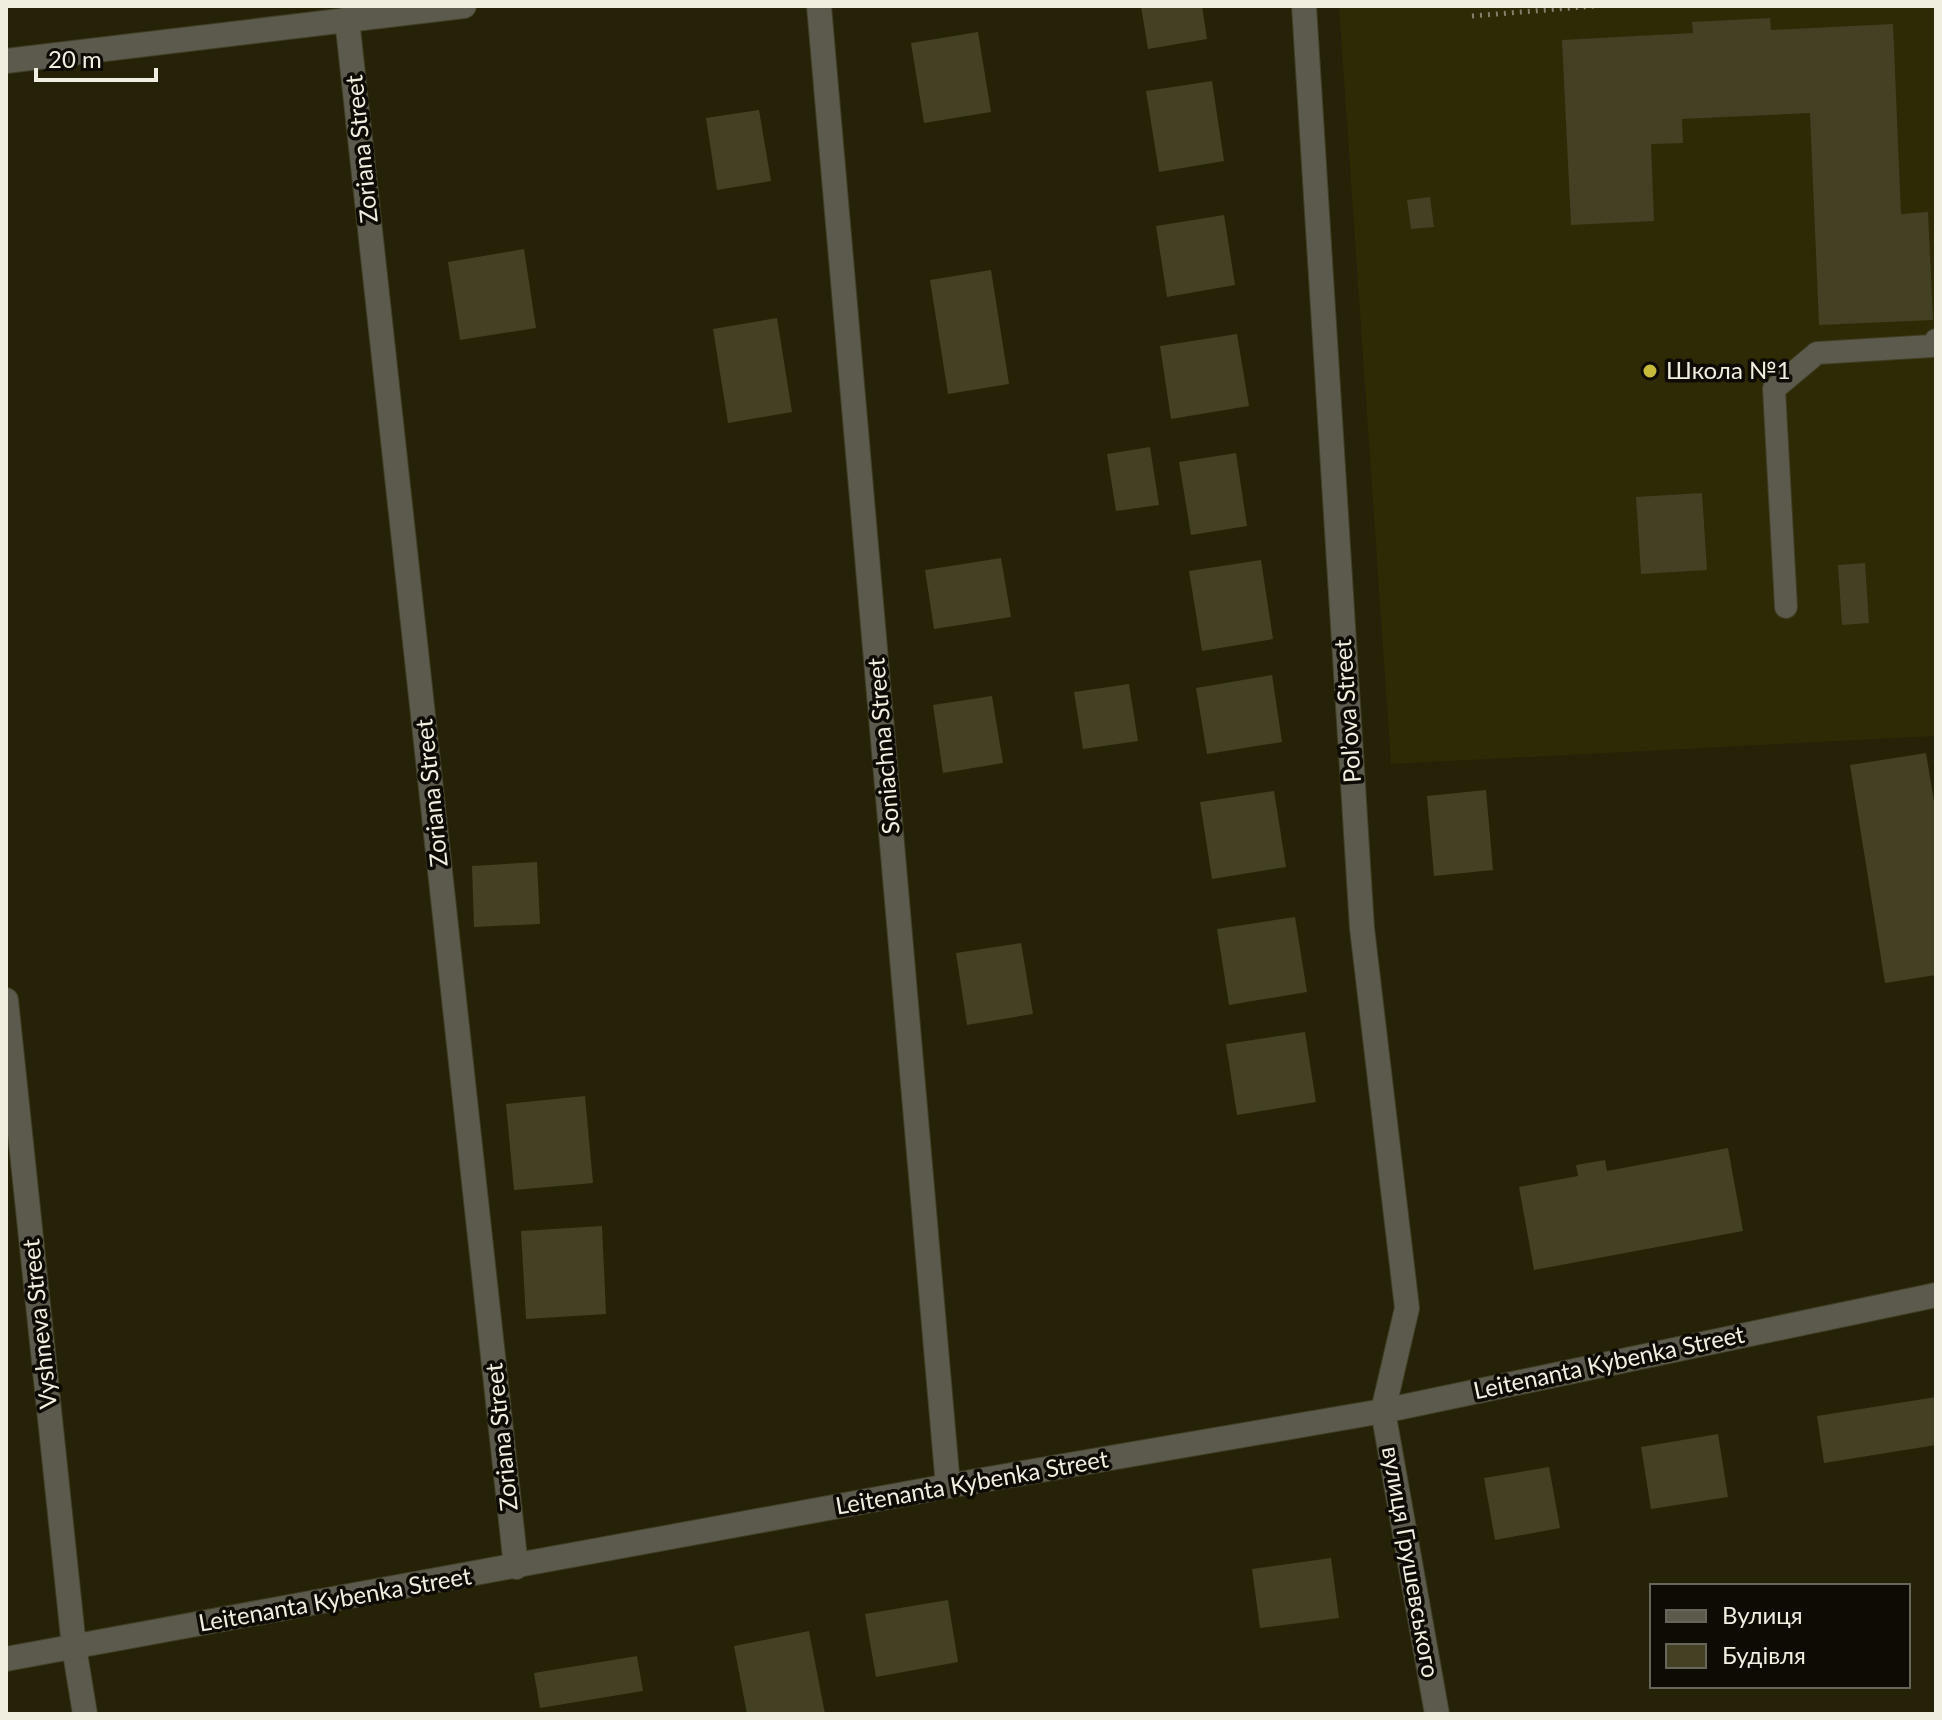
<svg xmlns="http://www.w3.org/2000/svg" width="1942" height="1720" viewBox="0 0 1942 1720" font-family="Lato,sans-serif">
	<style>
		.built { fill: #2e2a05 }
		.building { fill: #434024 }
		.lines { fill: none; stroke-linecap: round; stroke-linejoin: round }
		.lane-casing { stroke: #413f25; stroke-width: 24 }
		.street-casing { stroke: #413f25; stroke-width: 26 }
		.path { stroke: #82806a; stroke-width: 5; stroke-dasharray: 2 6; stroke-linecap: butt }
		.lane { stroke: #5b5a4d; stroke-width: 22 }
		.street { stroke: #5b5a4d; stroke-width: 24 }
		.poi-dot { fill: #c7bb3b; stroke: #0d0b03; stroke-width: 3 }
		.labels { text-anchor: middle; stroke-width: 7; stroke-linejoin: round; paint-order: stroke }
		.street-label { font-size: 24px; fill: #f0efdf; stroke: #0d0b03 }
		.poi-label { font-size: 24px; fill: #f0efdf; stroke: #0d0b03; text-anchor: start }
	</style>
	<rect width="100%" height="100%" fill="#252207"/>
	<path class="built" d="M 1339,6 L 1936,6 L 1936,736 L 1391,764 Z"/>
	<g class="building">
		<path d="M 1141,6 L 1202,6 L 1207,39 L 1148,49 Z"/>
		<path d="M 1770,18 L 1771,30 L 1893,24 L 1901,214 L 1928,212 L 1933,320 L 1819,325 L 1810,113 L 1682,119 L 1683,143 L 1651,144 L 1654,221 L 1571,225 L 1562,40 L 1693,33 L 1692,22 Z"/>
		<path d="M 978,32 L 991,112 L 924,123 L 911,43 Z"/>
		<path d="M 1212,81 L 1224,161 L 1159,172 L 1146,91 Z"/>
		<path d="M 759,110 L 771,181 L 717,190 L 706,118 Z"/>
		<path d="M 1430,197 L 1434,227 L 1411,229 L 1407,200 Z"/>
		<path d="M 1224,215 L 1235,285 L 1167,297 L 1156,226 Z"/>
		<path d="M 524,249 L 536,328 L 460,340 L 448,262 Z"/>
		<path d="M 991,270 L 1009,384 L 948,394 L 930,280 Z"/>
		<path d="M 777,318 L 792,412 L 728,423 L 713,329 Z"/>
		<path d="M 1237,334 L 1249,406 L 1171,419 L 1160,346 Z"/>
		<path d="M 1150,447 L 1159,505 L 1116,511 L 1107,454 Z"/>
		<path d="M 1236,453 L 1247,526 L 1191,535 L 1179,462 Z"/>
		<path d="M 1702,493 L 1707,570 L 1641,574 L 1636,497 Z"/>
		<path d="M 1001,558 L 1011,617 L 934,629 L 925,570 Z"/>
		<path d="M 1261,560 L 1273,639 L 1202,651 L 1189,571 Z"/>
		<path d="M 1865,563 L 1869,623 L 1842,625 L 1838,565 Z"/>
		<path d="M 1272,675 L 1282,742 L 1207,754 L 1196,688 Z"/>
		<path d="M 1129,684 L 1138,741 L 1083,749 L 1074,692 Z"/>
		<path d="M 992,696 L 1003,763 L 943,773 L 933,705 Z"/>
		<path d="M 1926,753 L 1936,814 L 1936,975 L 1885,983 L 1850,765 Z"/>
		<path d="M 1486,790 L 1493,870 L 1434,876 L 1427,796 Z"/>
		<path d="M 1274,791 L 1286,867 L 1212,879 L 1200,802 Z"/>
		<path d="M 537,862 L 540,924 L 474,927 L 472,866 Z"/>
		<path d="M 1295,917 L 1307,992 L 1229,1005 L 1217,929 Z"/>
		<path d="M 1021,943 L 1033,1014 L 967,1025 L 956,953 Z"/>
		<path d="M 1305,1032 L 1316,1102 L 1237,1115 L 1226,1044 Z"/>
		<path d="M 585,1096 L 593,1183 L 514,1190 L 506,1104 Z"/>
		<path d="M 1728,1148 L 1743,1231 L 1534,1270 L 1519,1187 L 1578,1176 L 1576,1165 L 1605,1160 L 1607,1171 Z"/>
		<path d="M 602,1226 L 606,1314 L 526,1319 L 521,1231 Z"/>
		<path d="M 1936,1397 L 1936,1445 L 1824,1463 L 1817,1416 Z"/>
		<path d="M 1718,1434 L 1728,1497 L 1651,1509 L 1641,1447 Z"/>
		<path d="M 1549,1467 L 1560,1528 L 1495,1540 L 1484,1478 Z"/>
		<path d="M 1331,1558 L 1339,1618 L 1260,1628 L 1252,1569 Z"/>
		<path d="M 948,1600 L 958,1662 L 876,1677 L 865,1614 Z"/>
		<path d="M 809,1631 L 825,1714 L 747,1714 L 734,1646 Z"/>
		<path d="M 637,1656 L 643,1691 L 540,1708 L 534,1673 Z"/>
	</g>
	<g class="lines">
		<g class="lane-casing">
			<path id="lane" d="M 1786,607 L 1774,389 L 1817,353 L 1932,346 L 1936,340"/>
		</g>
		<g class="street-casing">
			<g id="street">
				<path d="M 819,6 L 948,1486"/>
				<path d="M 1304,6 L 1362,928 L 1407,1308 L 1383,1411 L 1437,1714"/>
				<path d="M 347,19 L 516,1567"/>
				<path d="M 6,61 L 464,6"/>
				<path d="M 6,1000 L 74,1647 L 85,1714"/>
				<path d="M 6,1659 L 948,1486 L 1383,1411 L 1936,1295"/>
			</g>
		</g>
		<path class="path" d="M 1472,16 L 1595,6"/>
		<use href="#lane" class="lane"/>
		<use href="#street" class="street"/>
	</g>
	<circle class="poi-dot" cx="1650" cy="371" r="8"/>
	<g class="labels">
		<g class="street-label">
			<text transform="translate(362 149) rotate(-96)" y="8">Zoriana Street</text>
			<text transform="translate(1348 711) rotate(-94)" y="8">Pol’ova Street</text>
			<text transform="translate(884 746) rotate(-95)" y="8">Soniachna Street</text>
			<text transform="translate(432 793) rotate(-96)" y="8">Zoriana Street</text>
			<text transform="translate(40 1324) rotate(-96)" y="8">Vyshneva Street</text>
			<text transform="translate(1609 1363) rotate(-12)" y="8">Leitenanta Kybenka Street</text>
			<text transform="translate(502 1437) rotate(-96)" y="8">Zoriana Street</text>
			<text transform="translate(972 1483) rotate(-10)" y="8">Leitenanta Kybenka Street</text>
			<text transform="translate(1410 1562) rotate(80)" y="8">вулиця Грушевського</text>
			<text transform="translate(335 1600) rotate(-10)" y="8">Leitenanta Kybenka Street</text>
		</g>
		<g class="poi-label">
			<text x="1666" y="379">Школа №1</text>
		</g>
	</g>
	<rect width="1942" height="1720" fill="none" stroke="#f0efdf" stroke-width="16"/>
	<rect x="1650" y="1584" width="260" height="104" fill="#0d0b03" stroke="#68665b" stroke-width="2"/>
	<rect x="1666" y="1610" width="40" height="12" fill="#5b5a4d" stroke="#68665b" stroke-width="2"/>
	<text x="1722" y="1624" font-size="24" fill="#f0efdf">Вулиця</text>
	<rect x="1666" y="1644" width="40" height="24" fill="#434024" stroke="#68665b" stroke-width="2"/>
	<text x="1722" y="1664" font-size="24" fill="#f0efdf">Будівля</text>
	<path d="M36 68v12h120v-12" fill="none" stroke="#f0efdf" stroke-width="4"/>
	<text x="48" y="68" font-size="24" fill="#f0efdf" stroke="#0d0b03" stroke-width="6" paint-order="stroke">20 m</text>
</svg>
